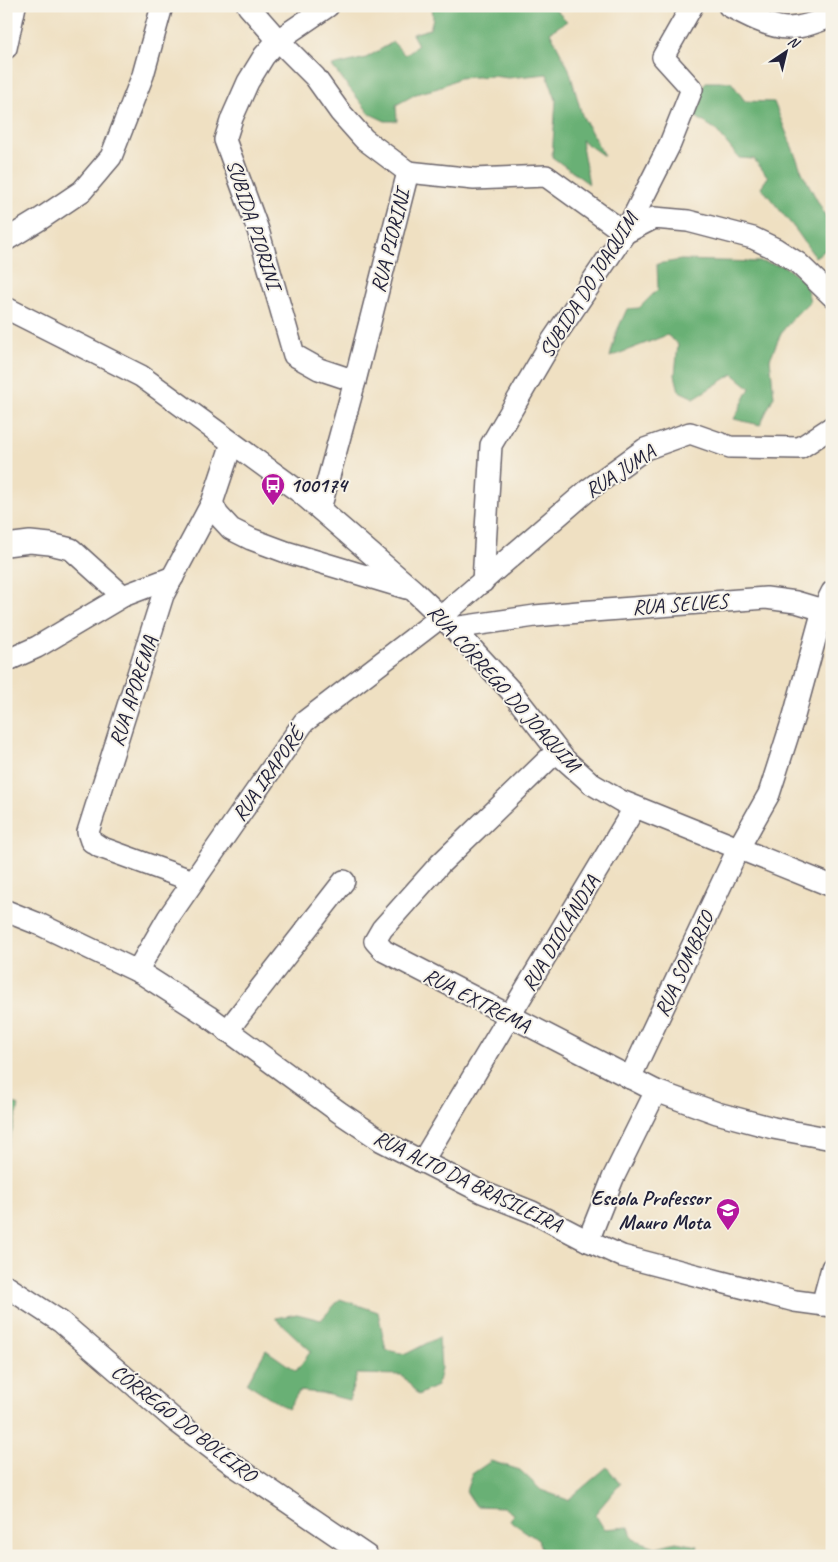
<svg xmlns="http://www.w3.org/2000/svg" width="838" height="1562" viewBox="0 0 838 1562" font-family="Caveat,sans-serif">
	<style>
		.forest { fill: #69b075; stroke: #466958 }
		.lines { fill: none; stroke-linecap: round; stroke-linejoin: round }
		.street-casing { stroke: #6a646a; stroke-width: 24 }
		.street { stroke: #fff; stroke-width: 21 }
		.labels { text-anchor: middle; stroke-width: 4; stroke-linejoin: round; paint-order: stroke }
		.street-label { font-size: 21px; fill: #22223b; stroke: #f7f3e8 }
		.poi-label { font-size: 21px; font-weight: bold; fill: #22223b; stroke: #f7f3e8; text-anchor: start }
	</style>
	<rect width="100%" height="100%" fill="#f7f3e8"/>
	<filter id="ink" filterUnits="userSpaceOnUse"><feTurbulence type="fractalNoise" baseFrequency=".02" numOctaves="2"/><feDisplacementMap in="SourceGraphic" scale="10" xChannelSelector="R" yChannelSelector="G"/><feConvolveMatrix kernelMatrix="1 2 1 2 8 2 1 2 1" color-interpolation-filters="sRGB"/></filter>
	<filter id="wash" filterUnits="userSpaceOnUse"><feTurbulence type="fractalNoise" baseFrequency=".0096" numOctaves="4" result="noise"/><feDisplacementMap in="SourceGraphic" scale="20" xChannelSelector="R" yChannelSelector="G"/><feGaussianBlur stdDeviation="1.12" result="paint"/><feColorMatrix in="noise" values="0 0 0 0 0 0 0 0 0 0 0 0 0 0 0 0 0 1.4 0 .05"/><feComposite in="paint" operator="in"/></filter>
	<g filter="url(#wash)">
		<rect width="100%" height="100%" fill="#efe0c2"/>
		<g class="forest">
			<path d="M 432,6 L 552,6 L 567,21 L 550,32 L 569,69 L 582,115 L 604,156 L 581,140 L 589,184 L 552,157 L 556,100 L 547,74 L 508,78 L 493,76 L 459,78 L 438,88 L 416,94 L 396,105 L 397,121 L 385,121 L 370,114 L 332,66 L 366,58 L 393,42 L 405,55 L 418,45 L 412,34 L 430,29 L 433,18 Z"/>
			<path d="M 706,82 L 731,82 L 745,101 L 774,102 L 802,172 L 832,228 L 832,246 L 815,257 L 796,230 L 761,187 L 768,177 L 754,159 L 739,158 L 715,129 L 688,112 Z"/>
			<path d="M 681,260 L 762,262 L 784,266 L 805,282 L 810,301 L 793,318 L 781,333 L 770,359 L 774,396 L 760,425 L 734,419 L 750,388 L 733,374 L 694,398 L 679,391 L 675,375 L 678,344 L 667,335 L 610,357 L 616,333 L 627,309 L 639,308 L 658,289 L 657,264 Z"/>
			<path d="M 6,1099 L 19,1106 L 6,1152 Z"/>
			<path d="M 340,1299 L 378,1312 L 386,1350 L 406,1354 L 439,1337 L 441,1368 L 437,1386 L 418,1395 L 402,1375 L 357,1374 L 349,1400 L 321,1393 L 299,1391 L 288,1409 L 247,1383 L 266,1350 L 296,1371 L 311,1351 L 275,1318 L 297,1314 L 321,1320 Z"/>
			<path d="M 491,1461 L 520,1470 L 541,1490 L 568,1500 L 607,1467 L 620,1484 L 595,1514 L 604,1529 L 629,1527 L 633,1539 L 656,1547 L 676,1542 L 698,1546 L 695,1556 L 619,1556 L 611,1553 L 611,1556 L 545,1556 L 543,1554 L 538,1540 L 510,1521 L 513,1514 L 503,1507 L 476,1506 L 466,1491 L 472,1474 Z"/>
		</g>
	</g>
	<g filter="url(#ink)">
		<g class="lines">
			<g class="street-casing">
				<g id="street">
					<path d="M 248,6 L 278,40 L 264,56 L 248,82 L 232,118 L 225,140 L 258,230 L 294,355 L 319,369 L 355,381"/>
					<path d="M 328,6 L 278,40 L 315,77 L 340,112 L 364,139 L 408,172"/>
					<path d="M 729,6 C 744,14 770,28 787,28 C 802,28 818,22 832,16"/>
					<path d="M 6,48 L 15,6"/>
					<path d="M 6,240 L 42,218 L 82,191 L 111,157 L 143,75 L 162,6"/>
					<path d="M 6,308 L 141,376 L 301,493 L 414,591 L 453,628 L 511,691 L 564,759 L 592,784 L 621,801 L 832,886"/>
					<path d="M 212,503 L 218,515 L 231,529 L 251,539 L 286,552 L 406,588"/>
					<path d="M 320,509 L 355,381 L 408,172 L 474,179 L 546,176 L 625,233 L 654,218 L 688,221 L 753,238 L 776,249 L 798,263 L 832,296"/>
					<path d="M 6,545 L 30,542 L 50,544 L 71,549 L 123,596"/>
					<path d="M 483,582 L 491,445 L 552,341 L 625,233 L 670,144 L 692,89 L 663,57 L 692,6"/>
					<path d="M 453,628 L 535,616 L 579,612 L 766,598 L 796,602 L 823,610"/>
					<path d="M 6,661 L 37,647 L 123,596 L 173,577"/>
					<path d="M 557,751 L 440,864 L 382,929 L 375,941 L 384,951 L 656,1091 L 717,1113 L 773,1128 L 832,1139"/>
					<path d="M 193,881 L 100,847 L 91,841 L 88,832 L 163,595 L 212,503 L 232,443"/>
					<path d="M 6,911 L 41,925 L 141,973 L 208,1016 L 339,1112 L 382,1141 L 482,1192 L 532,1212 L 582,1238 L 622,1256 L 795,1301 L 832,1306"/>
					<path d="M 137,971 L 168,918 L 304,722 L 441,617 L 588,490 L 645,449 L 690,433 L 730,447 L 800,448 L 832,427"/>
					<path d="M 227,1031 L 344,881"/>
					<path d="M 630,1078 L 738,849 L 769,794 L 794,716 L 823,610 L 832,592"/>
					<path d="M 422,1162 L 635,807"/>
					<path d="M 588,1241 L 613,1178 L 656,1091"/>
					<path d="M 6,1286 L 61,1322 L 177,1422 L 232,1464 L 367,1556"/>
					<path d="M 822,1305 L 832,1268"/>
				</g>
			</g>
			<use href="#street" class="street"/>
		</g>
	</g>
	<defs>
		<g id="bus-pin" transform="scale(1.25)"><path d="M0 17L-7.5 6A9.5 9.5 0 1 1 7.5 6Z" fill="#b5179e" stroke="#f7f3e8"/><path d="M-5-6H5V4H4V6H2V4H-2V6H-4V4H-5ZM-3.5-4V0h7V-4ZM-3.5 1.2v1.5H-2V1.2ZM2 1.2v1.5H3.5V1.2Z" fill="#fff"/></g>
		<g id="school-pin" transform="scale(1.25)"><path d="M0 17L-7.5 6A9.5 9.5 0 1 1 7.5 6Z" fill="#b5179e" stroke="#f7f3e8"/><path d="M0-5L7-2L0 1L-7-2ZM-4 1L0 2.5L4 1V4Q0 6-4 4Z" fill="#fff"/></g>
	</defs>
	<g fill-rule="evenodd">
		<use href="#bus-pin" x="273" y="485"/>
		<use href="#school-pin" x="728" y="1210"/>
	</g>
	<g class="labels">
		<g class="street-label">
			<text transform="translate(254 224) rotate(72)" y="7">SUBIDA PIORINI</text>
			<text transform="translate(390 241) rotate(-76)" y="7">RUA PIORINI</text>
			<text transform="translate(588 285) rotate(-58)" y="7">SUBIDA DO JOAQUIM</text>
			<text transform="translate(620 471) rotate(-33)" y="7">RUA JUMA</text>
			<text transform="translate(680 604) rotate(-4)" y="7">RUA SELVES</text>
			<text transform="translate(504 688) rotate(48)" y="7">RUA CÓRREGO DO JOAQUIM</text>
			<text transform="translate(133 691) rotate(-72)" y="7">RUA APOREMA</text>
			<text transform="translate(268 774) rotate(-55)" y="7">RUA IRAPORÉ</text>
			<text transform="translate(560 933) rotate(-59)" y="7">RUA DIOLÂNDIA</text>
			<text transform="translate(684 964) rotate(-65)" y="7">RUA SOMBRIO</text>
			<text transform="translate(477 1000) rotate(27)" y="7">RUA EXTREMA</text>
			<text transform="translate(468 1181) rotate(26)" y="7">RUA ALTO DA BRASILEIRA</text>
			<text transform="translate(184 1423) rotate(38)" y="7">CÓRREGO DO BOLEIRO</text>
		</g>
		<g class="poi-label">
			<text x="290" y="492">100174</text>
			<text x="710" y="1205" text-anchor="end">Escola Professor<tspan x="710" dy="24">Mauro Mota</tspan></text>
		</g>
	</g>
	<rect width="838" height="1562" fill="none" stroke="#f7f3e8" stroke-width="25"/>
	<g transform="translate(786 52) rotate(35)" stroke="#f7f3e8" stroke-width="4" paint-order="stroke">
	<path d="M0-4L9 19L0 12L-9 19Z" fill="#22223b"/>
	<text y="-8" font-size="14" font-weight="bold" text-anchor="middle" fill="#22223b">N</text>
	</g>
</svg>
